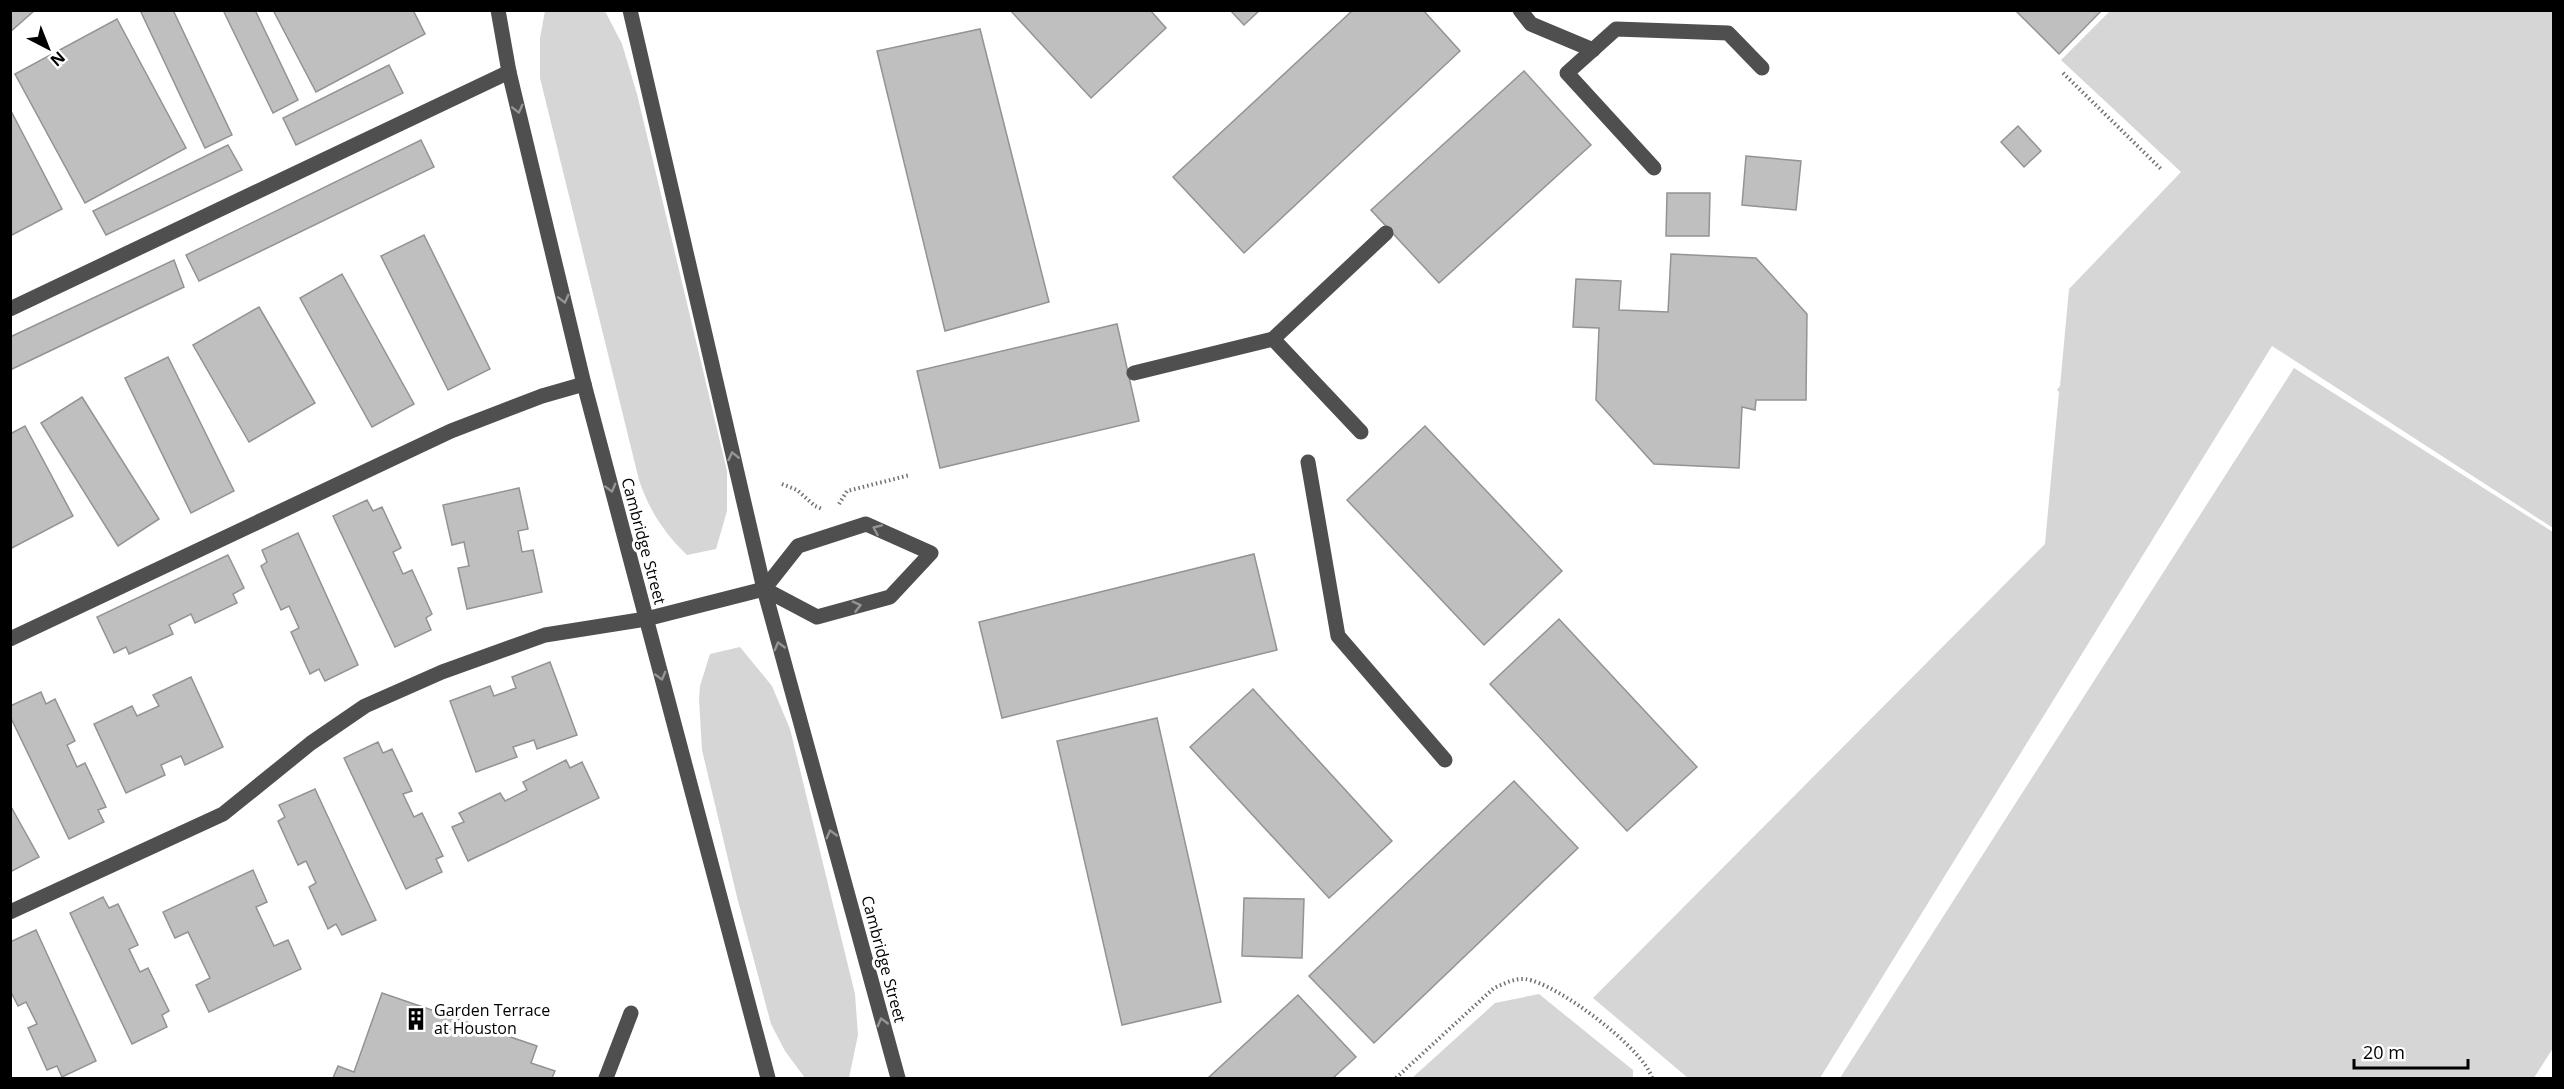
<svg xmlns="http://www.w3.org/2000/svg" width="2564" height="1089" viewBox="0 0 2564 1089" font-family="'Open Sans',sans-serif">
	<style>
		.green { fill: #d6d6d6 }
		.building { fill: #bfbfbf; stroke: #939393; stroke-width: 1.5 }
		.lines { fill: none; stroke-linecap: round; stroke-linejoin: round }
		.path { stroke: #717171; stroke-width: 4; stroke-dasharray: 1.5 3; stroke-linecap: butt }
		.minor { stroke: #4f4f4f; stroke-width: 15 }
		.oneway { stroke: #959595 }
		.labels { text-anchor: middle; stroke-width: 6; stroke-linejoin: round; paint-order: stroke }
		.street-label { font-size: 16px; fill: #000; stroke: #fff }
		.poi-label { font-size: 16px; fill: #000; stroke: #fff; text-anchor: start }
	</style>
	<rect width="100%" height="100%" fill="#fff"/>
	<g class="green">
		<path d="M 545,11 L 605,11 L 622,44 L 637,94 L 727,471 L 727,511 L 716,549 L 687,555 C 664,533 649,510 639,480 L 540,78 L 540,38 Z"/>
		<path d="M 2110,11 L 2553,11 L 2553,528 L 2272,346 L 1820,1078 L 1688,1078 L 1593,998 L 2045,544 L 2059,392 L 2057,390 L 2060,386 L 2069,289 L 2181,172 L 2061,60 Z"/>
		<path d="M 2294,368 L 2553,532 L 2553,1048 L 2534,1078 L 1840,1078 Z"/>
		<path d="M 740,647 L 772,686 L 790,729 L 855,994 L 858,1035 L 849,1078 L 805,1078 L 785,1051 L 771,1024 L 737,897 L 702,750 L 699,699 L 700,686 L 710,654 Z"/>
		<path d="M 1539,994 L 1633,1070 L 1633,1078 L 1412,1078 L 1495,1003 Z"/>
	</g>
	<g class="building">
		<path d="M 10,10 L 35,10 L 10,32 Z"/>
		<path d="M 140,10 L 173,10 L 232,135 L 205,148 Z"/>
		<path d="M 223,10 L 255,10 L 298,100 L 273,113 Z"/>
		<path d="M 273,10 L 413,10 L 425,34 L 316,92 Z"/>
		<path d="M 1010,10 L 1150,10 L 1166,28 L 1091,98 Z"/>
		<path d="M 1230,10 L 1260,10 L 1244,25 Z"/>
		<path d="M 1353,10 L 1423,10 L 1460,51 L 1244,253 L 1173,177 Z"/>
		<path d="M 2015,10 L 2102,10 L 2059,54 Z"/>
		<path d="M 117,19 L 186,148 L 85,203 L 15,74 Z"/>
		<path d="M 980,29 L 1049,302 L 945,331 L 877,51 Z"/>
		<path d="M 389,65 L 403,93 L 296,145 L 283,118 Z"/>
		<path d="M 1524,71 L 1591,145 L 1439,283 L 1371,210 Z"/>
		<path d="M 10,109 L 62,209 L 10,236 Z"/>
		<path d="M 2018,126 L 2041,151 L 2024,167 L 2001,142 Z"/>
		<path d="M 421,140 L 434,167 L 199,281 L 186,255 Z"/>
		<path d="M 228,145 L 242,170 L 106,235 L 93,211 Z"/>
		<path d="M 1746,156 L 1801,161 L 1796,210 L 1742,205 Z"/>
		<path d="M 1667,193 L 1710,193 L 1709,236 L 1666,236 Z"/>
		<path d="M 424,235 L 490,369 L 448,390 L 381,256 Z"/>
		<path d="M 1671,254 L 1756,258 L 1807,314 L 1806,400 L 1756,400 L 1755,410 L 1742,407 L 1739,468 L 1654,464 L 1596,400 L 1599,328 L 1573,327 L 1576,279 L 1621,281 L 1619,310 L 1668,312 Z"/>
		<path d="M 174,260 L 184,287 L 10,370 L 10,337 Z"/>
		<path d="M 342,274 L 414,404 L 372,427 L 300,298 Z"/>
		<path d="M 259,307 L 315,403 L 249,442 L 193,345 Z"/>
		<path d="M 1117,324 L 1139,421 L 940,468 L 917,371 Z"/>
		<path d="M 168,357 L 234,491 L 191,513 L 125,378 Z"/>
		<path d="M 82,397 L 159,519 L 118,546 L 41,423 Z"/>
		<path d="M 25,426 L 73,516 L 10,549 L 10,434 Z"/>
		<path d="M 1425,426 L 1562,571 L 1484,645 L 1347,500 Z"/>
		<path d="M 519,488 L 528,529 L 518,531 L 522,552 L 533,550 L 542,592 L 467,609 L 458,568 L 469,566 L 464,542 L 452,545 L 443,505 Z"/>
		<path d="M 367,500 L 373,511 L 382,507 L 401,548 L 393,552 L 403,574 L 412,570 L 432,614 L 426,618 L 431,630 L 395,647 L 333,516 Z"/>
		<path d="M 298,533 L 358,665 L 325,681 L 319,669 L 310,674 L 291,632 L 299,628 L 289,606 L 281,610 L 261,566 L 267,562 L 262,550 Z"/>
		<path d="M 1254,554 L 1277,650 L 1002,718 L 979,622 Z"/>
		<path d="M 228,555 L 244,588 L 233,594 L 237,603 L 195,623 L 191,614 L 169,625 L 173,634 L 129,654 L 126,647 L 114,653 L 97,617 Z"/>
		<path d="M 1559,619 L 1697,767 L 1627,831 L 1490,684 Z"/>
		<path d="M 550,662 L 577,735 L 537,749 L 534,740 L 513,747 L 517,757 L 476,772 L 450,701 L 490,686 L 494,696 L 516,688 L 512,677 Z"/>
		<path d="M 191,677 L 223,747 L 185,765 L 181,756 L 161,765 L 165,775 L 126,793 L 94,724 L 132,706 L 137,716 L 159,706 L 153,695 Z"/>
		<path d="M 1253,689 L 1392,841 L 1329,898 L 1190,747 Z"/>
		<path d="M 41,692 L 46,704 L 55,699 L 75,741 L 67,745 L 77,767 L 85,763 L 106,807 L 98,810 L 104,822 L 69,839 L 10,716 L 10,706 Z"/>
		<path d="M 1157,718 L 1221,1002 L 1122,1025 L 1057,741 Z"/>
		<path d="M 378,742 L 383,753 L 392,749 L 412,791 L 403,794 L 414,817 L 422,813 L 443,856 L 436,859 L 442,872 L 406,889 L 344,758 Z"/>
		<path d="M 566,760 L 570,768 L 582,762 L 599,798 L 468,861 L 452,827 L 464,822 L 459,813 L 500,793 L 505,801 L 527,790 L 523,782 Z"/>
		<path d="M 1514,781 L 1578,848 L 1374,1043 L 1309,976 Z"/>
		<path d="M 315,789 L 376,920 L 342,935 L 336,924 L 328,929 L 309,887 L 316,883 L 306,861 L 298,865 L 278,821 L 285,817 L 279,805 Z"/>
		<path d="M 10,805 L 39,857 L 10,872 Z"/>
		<path d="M 253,870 L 267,902 L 256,907 L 274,946 L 288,940 L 301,969 L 209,1012 L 196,985 L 210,978 L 188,932 L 175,938 L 163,912 Z"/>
		<path d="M 103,897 L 109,908 L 118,904 L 138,945 L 129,949 L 140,972 L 148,968 L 169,1011 L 162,1015 L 167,1027 L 132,1044 L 70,913 Z"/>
		<path d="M 1244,898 L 1304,899 L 1302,958 L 1242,956 Z"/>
		<path d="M 36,930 L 96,1061 L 62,1077 L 57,1066 L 47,1070 L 28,1028 L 37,1024 L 26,1002 L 18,1006 L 10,990 L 10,942 Z"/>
		<path d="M 382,993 L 537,1046 L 531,1063 L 555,1071 L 552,1078 L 333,1078 L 338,1066 L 354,1072 Z"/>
		<path d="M 1298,995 L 1356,1057 L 1333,1078 L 1208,1078 Z"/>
	</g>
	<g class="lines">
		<g class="path">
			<path d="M 2063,73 L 2161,169"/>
			<path d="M 782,484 L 797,490 L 815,506 L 822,509"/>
			<path d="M 839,504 L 847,491 L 910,475"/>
			<path d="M 1396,1078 L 1494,988 C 1504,984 1514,978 1525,979 C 1557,983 1644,1049 1652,1078"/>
		</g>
		<g class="minor">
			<path d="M 498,10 L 509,72 L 584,384 L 768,1078"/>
			<path d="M 630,10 L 764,589 L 898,1078"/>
			<path d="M 1520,10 L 1531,24 L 1593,50"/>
			<path d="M 1654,168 L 1567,73 L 1616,29 L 1728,33 L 1762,68"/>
			<path d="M 10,309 L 509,72"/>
			<path d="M 1273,339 L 1361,432"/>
			<path d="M 1134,373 L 1273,339 L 1386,233"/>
			<path d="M 1308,462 L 1338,636 L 1445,760"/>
			<path d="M 10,639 L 451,431 L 542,396 L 584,384"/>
			<path d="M 10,912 L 223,814 L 311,743 L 365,706 L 442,672 L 545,635 L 646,619 L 764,589 L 798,546 L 866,524 L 931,553 L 890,597 L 817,617 L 764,589"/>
			<path d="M 606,1078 L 631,1013"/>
		</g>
	</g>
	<defs><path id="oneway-chevron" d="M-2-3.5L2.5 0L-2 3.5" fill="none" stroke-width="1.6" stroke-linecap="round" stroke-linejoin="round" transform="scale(1.5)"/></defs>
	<g class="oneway">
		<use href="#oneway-chevron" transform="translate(518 109) rotate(76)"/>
		<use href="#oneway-chevron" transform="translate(564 299) rotate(76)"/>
		<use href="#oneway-chevron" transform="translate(733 456) rotate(-103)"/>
		<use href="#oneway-chevron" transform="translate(611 488) rotate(75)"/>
		<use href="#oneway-chevron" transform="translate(877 529) rotate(-156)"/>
		<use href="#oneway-chevron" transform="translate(857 606) rotate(-15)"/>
		<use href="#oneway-chevron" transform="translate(779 646) rotate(-105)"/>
		<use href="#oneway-chevron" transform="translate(661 676) rotate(75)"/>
		<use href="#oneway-chevron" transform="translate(831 834) rotate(-105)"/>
		<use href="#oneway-chevron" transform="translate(882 1022) rotate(-105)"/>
	</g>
	<defs>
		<g id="building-bare" transform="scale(1.8)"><path d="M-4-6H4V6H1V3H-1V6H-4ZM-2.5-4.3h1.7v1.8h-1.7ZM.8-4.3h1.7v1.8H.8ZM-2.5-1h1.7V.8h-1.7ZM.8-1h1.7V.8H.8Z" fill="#000" stroke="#fff" stroke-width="2.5" paint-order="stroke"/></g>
	</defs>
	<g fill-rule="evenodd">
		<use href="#building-bare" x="416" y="1019"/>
	</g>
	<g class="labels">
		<g class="street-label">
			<text transform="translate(644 541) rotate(75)" y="6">Cambridge Street</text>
			<text transform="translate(884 959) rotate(75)" y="6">Cambridge Street</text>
		</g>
		<g class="poi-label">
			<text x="434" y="1016">Garden Terrace<tspan x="434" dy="18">at Houston</tspan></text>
		</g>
	</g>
	<rect width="2564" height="1089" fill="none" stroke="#000000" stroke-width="24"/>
	<g transform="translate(48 48) rotate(138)" stroke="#ffffff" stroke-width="4.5" paint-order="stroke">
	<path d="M0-4.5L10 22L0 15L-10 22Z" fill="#000000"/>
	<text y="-9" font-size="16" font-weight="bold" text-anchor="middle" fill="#000000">N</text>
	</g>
	<path d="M2354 1059v9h114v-9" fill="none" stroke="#000000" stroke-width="3"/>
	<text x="2363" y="1059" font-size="18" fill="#000000" stroke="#ffffff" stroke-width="4.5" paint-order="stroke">20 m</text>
</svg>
